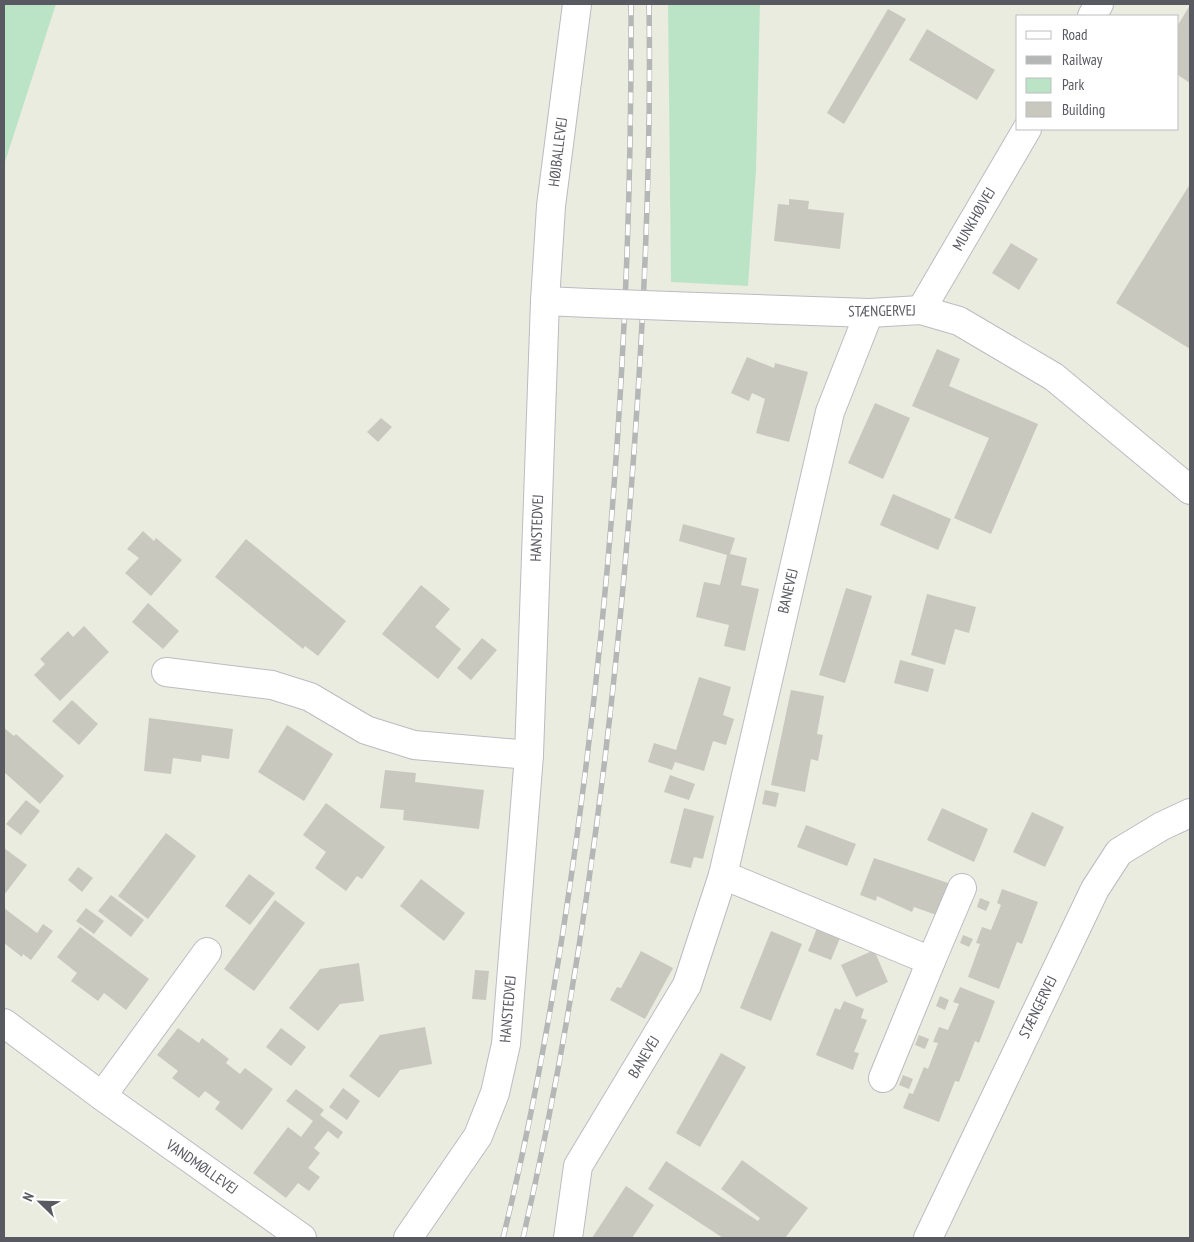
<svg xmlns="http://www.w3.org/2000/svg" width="1194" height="1242" viewBox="0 0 1194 1242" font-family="'PT Sans Narrow',sans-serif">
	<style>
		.green { fill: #bbe4c6 }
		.building { fill: #c8c8bf }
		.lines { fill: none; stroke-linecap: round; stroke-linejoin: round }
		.minor-casing { stroke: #bbbbc2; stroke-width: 30 }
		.minor { stroke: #fff; stroke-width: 28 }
		.rail-casing { stroke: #b5b6b6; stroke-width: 5.5 }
		.rail { stroke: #fff; stroke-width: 4; stroke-dasharray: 11; stroke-linecap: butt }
		.minor-bridge-casing { stroke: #bbbbc2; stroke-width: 30; stroke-linecap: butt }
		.minor-bridge { stroke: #fff; stroke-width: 28 }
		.labels { text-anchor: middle; stroke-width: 5; stroke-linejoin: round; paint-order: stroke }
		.street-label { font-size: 15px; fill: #595a61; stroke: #fff }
	</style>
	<rect width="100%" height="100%" fill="#ebece0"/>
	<g class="green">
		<path d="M 4,4 L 56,4 L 4,165 Z"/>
		<path d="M 668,4 L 760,4 L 756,170 L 748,286 L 671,282 Z"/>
	</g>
	<g class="building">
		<path d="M 1190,5 L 1190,83 L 1178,75 L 1178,25 Z"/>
		<path d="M 888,9 L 906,19 L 844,124 L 827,113 Z"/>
		<path d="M 927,29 L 995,70 L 977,100 L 909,60 Z"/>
		<path d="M 1190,184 L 1190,349 L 1116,303 Z"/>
		<path d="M 789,199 L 809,201 L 808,209 L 844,213 L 840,249 L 774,241 L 778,204 L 789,205 Z"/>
		<path d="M 1011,243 L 1038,259 L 1019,290 L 992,273 Z"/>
		<path d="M 937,349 L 960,359 L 949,386 L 1038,424 L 991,534 L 954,518 L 989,438 L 912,406 Z"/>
		<path d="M 747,357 L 774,368 L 775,363 L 808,372 L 789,442 L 756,433 L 765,399 L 752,393 L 749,401 L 731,393 Z"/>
		<path d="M 875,403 L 910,418 L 883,479 L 848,463 Z"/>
		<path d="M 381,418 L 392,427 L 378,442 L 367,432 Z"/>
		<path d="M 893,494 L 951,519 L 938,550 L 880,525 Z"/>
		<path d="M 683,524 L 735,538 L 730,554 L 747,558 L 741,585 L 759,589 L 745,651 L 724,646 L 729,625 L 696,617 L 704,582 L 720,585 L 727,555 L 679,541 Z"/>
		<path d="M 143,531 L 154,541 L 156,538 L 182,560 L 151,596 L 125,573 L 139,558 L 127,549 Z"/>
		<path d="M 246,539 L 346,621 L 318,656 L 305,646 L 303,649 L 215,577 Z"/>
		<path d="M 421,585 L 450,609 L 435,627 L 461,649 L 438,679 L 382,634 Z"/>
		<path d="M 846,588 L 872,596 L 845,683 L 819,675 Z"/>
		<path d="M 927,594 L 976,607 L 969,633 L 955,629 L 945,665 L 911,655 Z"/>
		<path d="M 148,603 L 179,631 L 163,649 L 132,622 Z"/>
		<path d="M 84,626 L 109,652 L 60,701 L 34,675 L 45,664 L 40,659 L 68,631 L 73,637 Z"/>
		<path d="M 482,638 L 497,650 L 471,680 L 457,668 Z"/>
		<path d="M 900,660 L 934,669 L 928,692 L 894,683 Z"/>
		<path d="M 699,677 L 731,687 L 723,715 L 734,719 L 726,745 L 713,741 L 704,771 L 675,762 L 672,770 L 648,762 L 654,743 L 676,750 Z"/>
		<path d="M 791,690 L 824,696 L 817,734 L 823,735 L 818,761 L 811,759 L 805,792 L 771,785 Z"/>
		<path d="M 72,700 L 98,724 L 79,745 L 52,721 Z"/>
		<path d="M 149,718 L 233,729 L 229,759 L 202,755 L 201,762 L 173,758 L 171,774 L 144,771 Z"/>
		<path d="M 287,725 L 333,754 L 304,801 L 258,772 Z"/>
		<path d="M 4,728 L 14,736 L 16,734 L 64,776 L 40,804 L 4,772 Z"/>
		<path d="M 385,770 L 416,773 L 415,782 L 484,790 L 479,829 L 403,820 L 404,810 L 380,808 Z"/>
		<path d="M 670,775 L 695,784 L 689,800 L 664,792 Z"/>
		<path d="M 765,790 L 779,793 L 776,807 L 762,804 Z"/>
		<path d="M 26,800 L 40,811 L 21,835 L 6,824 Z"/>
		<path d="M 326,803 L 385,847 L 362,879 L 357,876 L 346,891 L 315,868 L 326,852 L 303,835 Z"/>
		<path d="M 684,808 L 714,816 L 703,859 L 694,857 L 691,868 L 670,863 Z"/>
		<path d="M 942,808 L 988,829 L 974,862 L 927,840 Z"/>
		<path d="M 1032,812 L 1064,827 L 1045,867 L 1013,852 Z"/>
		<path d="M 806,825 L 856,844 L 847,866 L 797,847 Z"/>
		<path d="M 166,833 L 196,856 L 148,919 L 118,896 Z"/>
		<path d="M 4,848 L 27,865 L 4,895 Z"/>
		<path d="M 874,858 L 954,885 L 942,917 L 914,907 L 912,912 L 877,896 L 876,901 L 860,895 Z"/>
		<path d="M 78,867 L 93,878 L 82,892 L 68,880 Z"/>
		<path d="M 249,874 L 275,893 L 250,925 L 225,906 Z"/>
		<path d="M 421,879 L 465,913 L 444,941 L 400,906 Z"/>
		<path d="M 1002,889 L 1038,902 L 1022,944 L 1017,942 L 999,989 L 968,977 L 980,944 L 976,943 L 982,927 L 991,930 L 1001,905 L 997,903 Z"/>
		<path d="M 111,895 L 144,920 L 131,937 L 98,911 Z"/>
		<path d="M 980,898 L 990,902 L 986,911 L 977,907 Z"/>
		<path d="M 275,900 L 305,923 L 254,991 L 224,969 Z"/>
		<path d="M 4,908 L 37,933 L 43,924 L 53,931 L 31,960 L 23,954 L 22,957 L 4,943 Z"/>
		<path d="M 86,908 L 104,921 L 94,934 L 76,921 Z"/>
		<path d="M 80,927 L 149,979 L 126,1010 L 104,993 L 98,1001 L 71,981 L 77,973 L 57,957 Z"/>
		<path d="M 817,928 L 840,938 L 831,960 L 808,951 Z"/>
		<path d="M 771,931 L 802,944 L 771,1021 L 740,1008 Z"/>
		<path d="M 963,935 L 973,939 L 969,947 L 960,943 Z"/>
		<path d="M 874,950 L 888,982 L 856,997 L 841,965 Z"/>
		<path d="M 641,951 L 673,968 L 645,1019 L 610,1000 L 617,987 L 621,988 Z"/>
		<path d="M 359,963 L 364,1001 L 340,1004 L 318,1031 L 289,1008 L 320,969 Z"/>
		<path d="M 475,970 L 489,971 L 486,1000 L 472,999 Z"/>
		<path d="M 960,987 L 995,1001 L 979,1043 L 975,1041 L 959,1082 L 955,1081 L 939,1122 L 903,1108 L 909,1093 L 913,1094 L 924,1067 L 928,1069 L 938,1043 L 933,1042 L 939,1027 L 948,1030 L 959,1004 L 953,1002 Z"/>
		<path d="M 940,996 L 949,1000 L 945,1010 L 936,1006 Z"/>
		<path d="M 844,1001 L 864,1009 L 861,1018 L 867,1020 L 854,1052 L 859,1053 L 853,1070 L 816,1055 L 835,1008 L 840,1010 Z"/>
		<path d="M 425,1027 L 432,1064 L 400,1070 L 379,1098 L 349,1076 L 380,1035 Z"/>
		<path d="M 178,1028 L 199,1043 L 202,1038 L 229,1059 L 226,1063 L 240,1074 L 245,1068 L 273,1089 L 242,1130 L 215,1109 L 220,1102 L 205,1091 L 199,1098 L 172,1078 L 178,1071 L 157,1055 Z"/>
		<path d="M 281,1028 L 306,1047 L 291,1066 L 266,1047 Z"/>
		<path d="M 919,1035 L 929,1039 L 925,1049 L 915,1045 Z"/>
		<path d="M 721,1053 L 746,1067 L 700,1147 L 676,1133 Z"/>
		<path d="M 903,1075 L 913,1079 L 909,1089 L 899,1085 Z"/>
		<path d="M 343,1088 L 360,1101 L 347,1120 L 329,1107 Z"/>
		<path d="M 296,1089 L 324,1110 L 320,1115 L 343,1132 L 338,1139 L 328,1131 L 314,1148 L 320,1153 L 308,1168 L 320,1177 L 309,1191 L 298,1183 L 286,1198 L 253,1173 L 288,1127 L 301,1137 L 313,1121 L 286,1101 Z"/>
		<path d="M 742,1160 L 808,1208 L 785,1238 L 723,1238 L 648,1189 L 666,1161 L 758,1221 L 760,1218 L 721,1189 Z"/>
		<path d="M 626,1186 L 654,1205 L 632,1238 L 592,1238 Z"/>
	</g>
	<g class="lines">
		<g class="minor-casing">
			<g id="minor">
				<path d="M 1092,16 L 1099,4"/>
				<path d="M 545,301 L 589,303"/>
				<path d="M 698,307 L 869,313 L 921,310 L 959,321 L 1054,377 L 1190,490"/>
				<path d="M 921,310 L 1027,129"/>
				<path d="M 166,672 L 272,685 L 310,697 L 366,730 L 414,745 L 529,755"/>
				<path d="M 723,875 L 931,961 L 962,888"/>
				<path d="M 4,1023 L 102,1096 L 302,1238"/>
				<path d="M 883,1078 L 931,961"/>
				<path d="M 102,1096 L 207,952"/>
				<path d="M 408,1238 L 478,1136 L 495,1093 L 506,1044 L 529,755 L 545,301 L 551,206 L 577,4"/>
				<path d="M 568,1238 L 578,1166 L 687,985 L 723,875 L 830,412 L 869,313"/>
				<path d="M 928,1238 L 1095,889 L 1119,852 L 1162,826 L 1190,813"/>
			</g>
		</g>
		<use href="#minor" class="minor"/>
		<g class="rail-casing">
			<g id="rail">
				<path d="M 503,1238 C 542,1080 567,920 587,758 C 618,508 632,256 631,4"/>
				<path d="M 523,1238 C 574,1017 605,792 625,565 C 641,379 652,191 649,4"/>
			</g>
		</g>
		<use href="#rail" class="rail"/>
		<g class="minor-bridge-casing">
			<path id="minor-bridge" d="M 589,303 L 698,307"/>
		</g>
		<use href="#minor-bridge" class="minor-bridge"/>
	</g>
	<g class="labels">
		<g class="street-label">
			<text transform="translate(558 152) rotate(-83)" y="5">HØJBALLEVEJ</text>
			<text transform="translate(974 219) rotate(-60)" y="5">MUNKHØJVEJ</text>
			<text transform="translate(882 311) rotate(-1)" y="5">STÆNGERVEJ</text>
			<text transform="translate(537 528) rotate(-88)" y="5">HANSTEDVEJ</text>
			<text transform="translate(788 591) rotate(-77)" y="5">BANEVEJ</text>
			<text transform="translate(1038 1007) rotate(-64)" y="5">STÆNGERVEJ</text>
			<text transform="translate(508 1009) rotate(-85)" y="5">HANSTEDVEJ</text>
			<text transform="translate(644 1057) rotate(-59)" y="5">BANEVEJ</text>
			<text transform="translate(202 1167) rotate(35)" y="5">VANDMØLLEVEJ</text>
		</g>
	</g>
	<rect width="1194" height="1242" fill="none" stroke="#595a61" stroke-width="10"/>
	<rect x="1016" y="15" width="162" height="115" fill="#ffffff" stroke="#bdbdc0"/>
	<rect x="1026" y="31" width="25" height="8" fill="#ffffff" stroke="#bdbdc0"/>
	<text x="1062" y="40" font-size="15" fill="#595a61">Road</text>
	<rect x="1026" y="56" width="25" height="8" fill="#b5b6b6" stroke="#bdbdc0"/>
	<text x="1062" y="65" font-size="15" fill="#595a61">Railway</text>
	<rect x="1026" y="78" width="25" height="15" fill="#bbe4c6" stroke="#bdbdc0"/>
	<text x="1062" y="90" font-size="15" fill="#595a61">Park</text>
	<rect x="1026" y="102" width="25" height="15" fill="#c8c8bf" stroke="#bdbdc0"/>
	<text x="1062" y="115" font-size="15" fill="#595a61">Building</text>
	<g transform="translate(40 1202) rotate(293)" stroke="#ffffff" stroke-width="4" paint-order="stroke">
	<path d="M0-4L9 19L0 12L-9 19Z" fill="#595a61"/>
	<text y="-8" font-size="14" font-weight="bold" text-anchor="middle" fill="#595a61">N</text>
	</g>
</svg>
